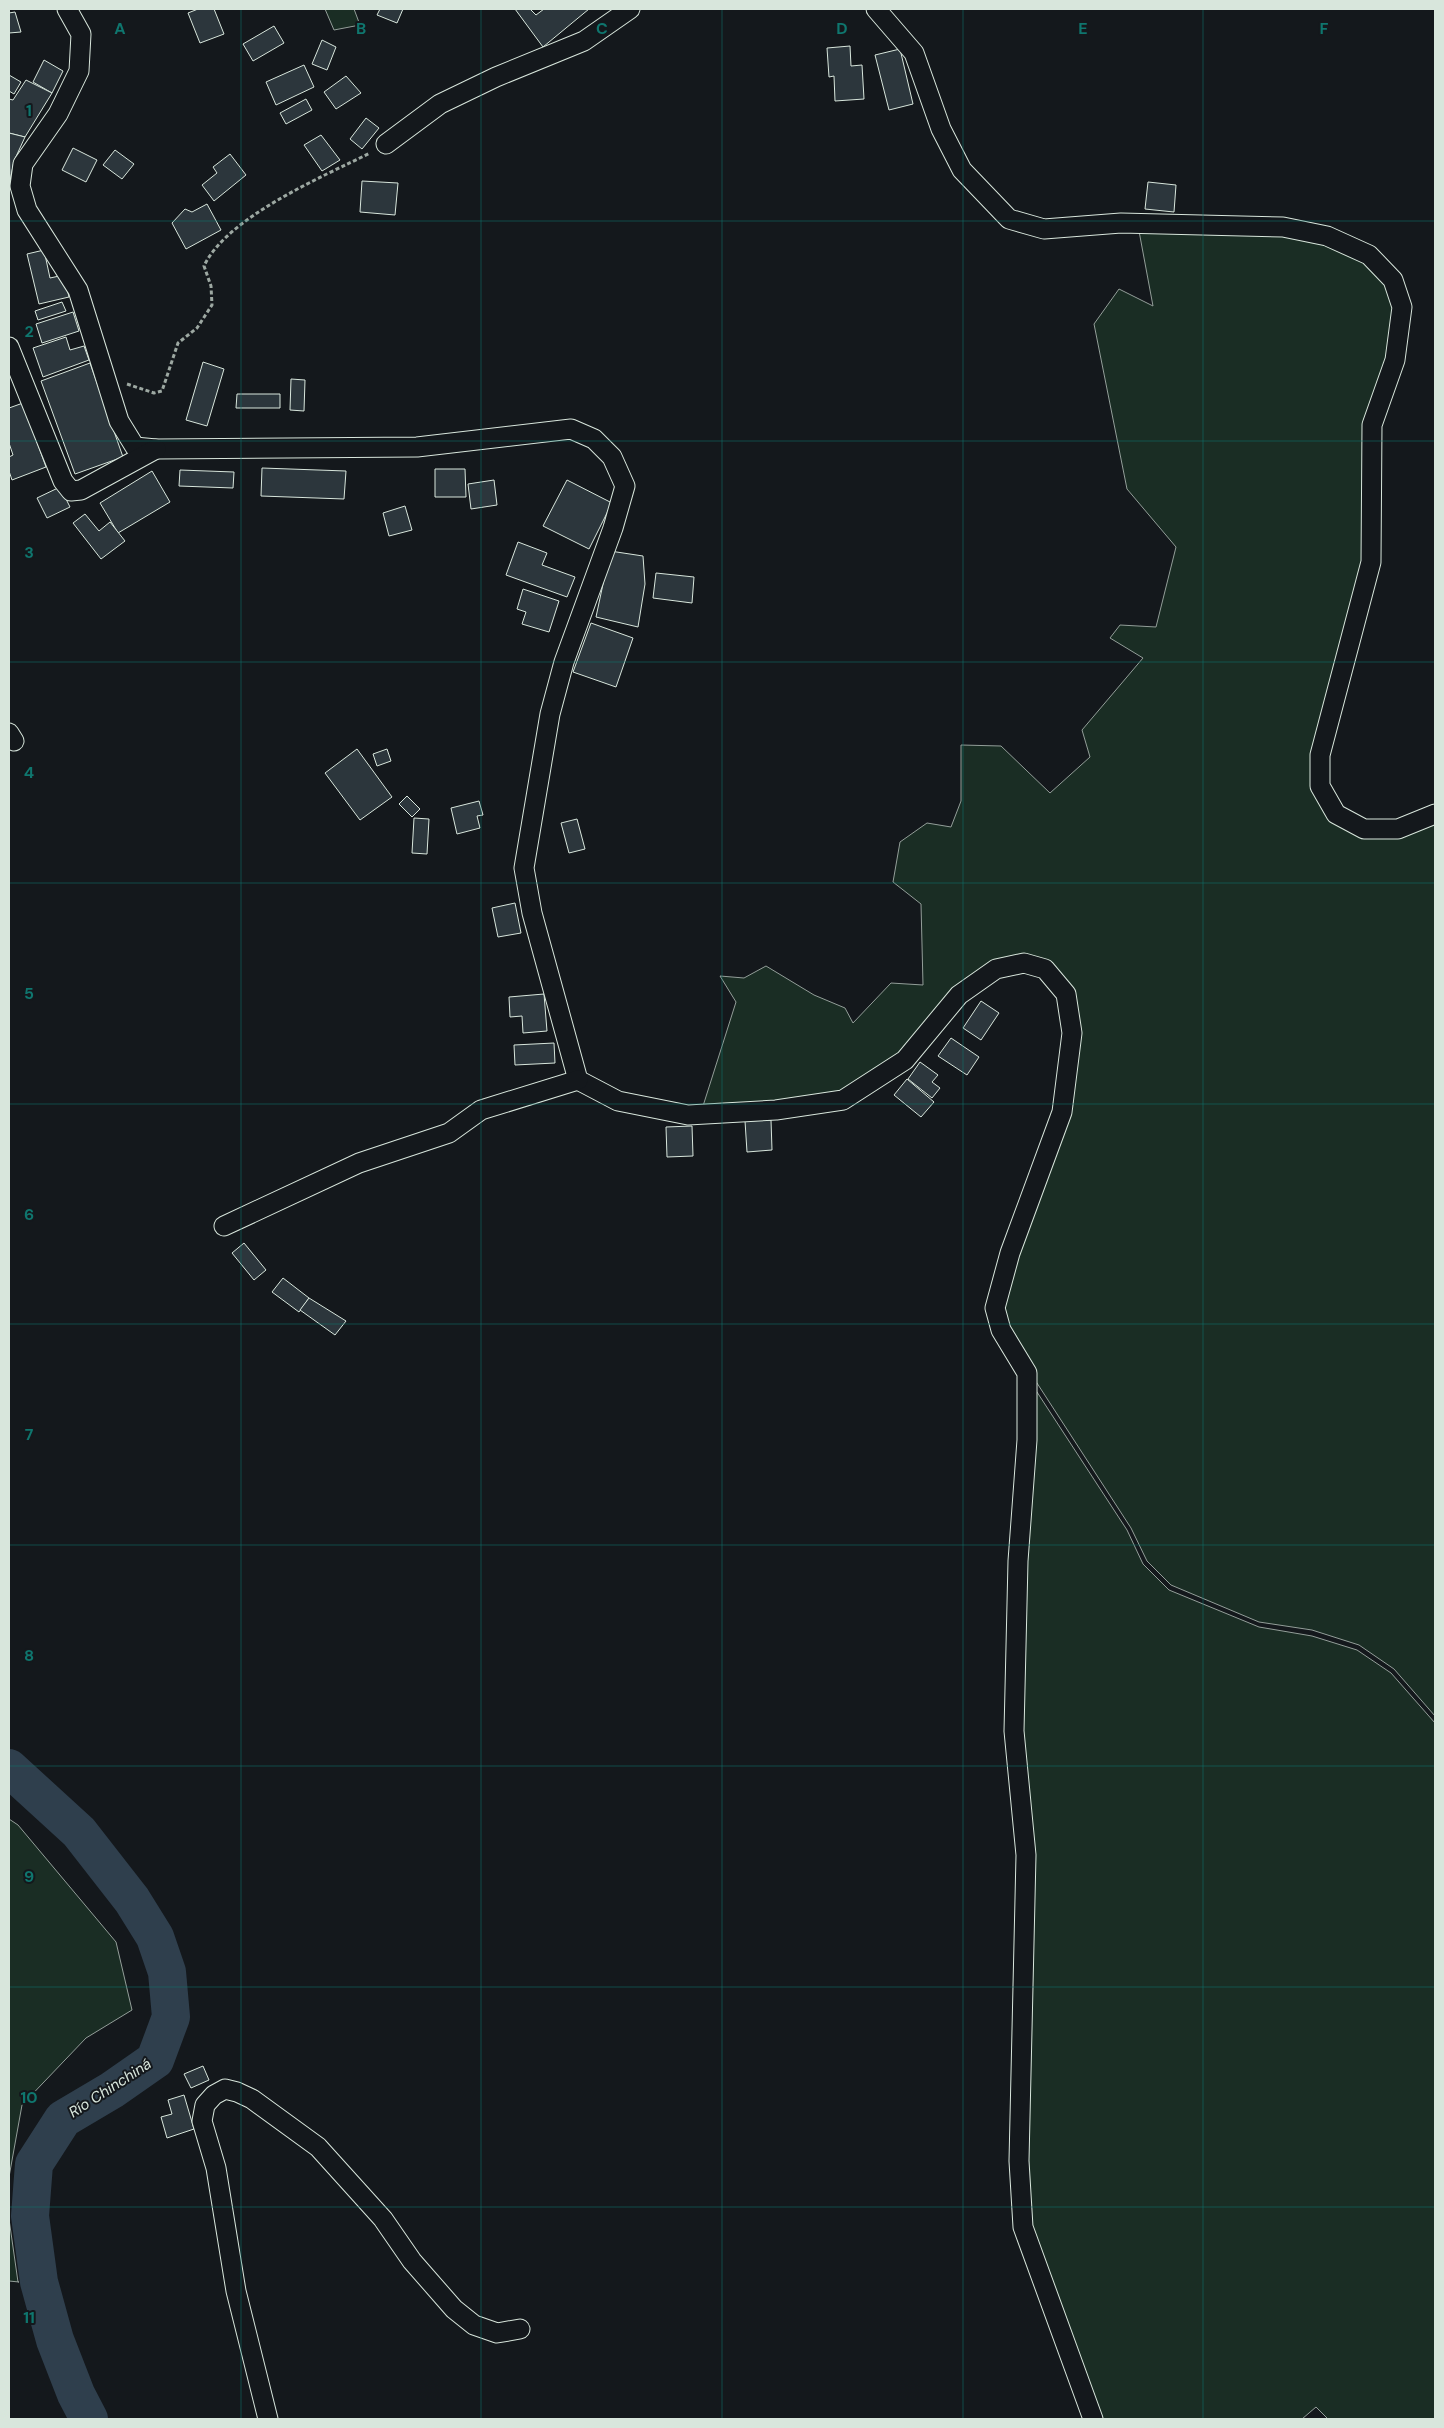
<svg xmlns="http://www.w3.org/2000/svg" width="1444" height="2428" viewBox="0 0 1444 2428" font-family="'DM Sans',sans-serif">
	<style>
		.green { fill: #1a2d24; stroke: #939e99 }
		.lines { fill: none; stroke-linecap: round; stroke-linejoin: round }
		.river { stroke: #2f3f4d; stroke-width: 38 }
		.building { fill: #2c363c; stroke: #d8e6dc }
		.street-casing { stroke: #d8e6dc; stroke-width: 21 }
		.path { stroke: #9da8a2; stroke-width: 3; stroke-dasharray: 4 2.5; stroke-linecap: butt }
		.street { stroke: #14181c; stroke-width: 19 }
		.grid { fill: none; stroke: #0f766e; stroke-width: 1; stroke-opacity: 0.55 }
		.labels { text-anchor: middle; stroke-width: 4; stroke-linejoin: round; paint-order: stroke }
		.water-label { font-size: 15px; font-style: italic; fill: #d8e6dc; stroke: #14181c }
		.grid-label { font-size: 16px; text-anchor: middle; font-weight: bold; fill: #0f766e; stroke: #14181c; stroke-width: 4; stroke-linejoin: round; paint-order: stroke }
	</style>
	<rect width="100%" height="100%" fill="#14181c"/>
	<g class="green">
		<path d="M 325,9 L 354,9 L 360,25 L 334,30 Z"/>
		<path d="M 1139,231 C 1208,233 1341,222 1385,283 C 1390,289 1392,300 1394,308 L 1363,561 L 1312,753 L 1331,819 L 1435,822 L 1435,1716 L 1394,1669 L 1359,1645 L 1312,1630 L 1259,1622 L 1171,1585 L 1147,1561 L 1131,1528 L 1035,1380 L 1008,1326 L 1004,1307 L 1080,1032 L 1050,962 L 993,961 L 900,1055 L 840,1092 L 773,1103 L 703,1106 L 736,1002 L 720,976 L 744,978 L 766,966 L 814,995 L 845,1008 L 853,1023 L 891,983 L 923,985 L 921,904 L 893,882 L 900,842 L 927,823 L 951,827 L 961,801 L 961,745 L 1001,746 L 1050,793 L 1090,757 L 1082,730 L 1143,658 L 1110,638 L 1120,625 L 1156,627 L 1176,547 L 1127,489 L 1094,324 L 1119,289 L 1153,306 Z"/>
		<path d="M 1035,1389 L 1127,1530 L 1143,1564 L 1169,1590 L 1259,1627 L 1312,1636 L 1357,1650 L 1391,1673 L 1435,1723 L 1435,2419 L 1328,2419 L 1316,2407 L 1302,2419 L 1101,2419 L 1031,2225 L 1027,2157 L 1022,1731 L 1026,1560 Z"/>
		<path d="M 9,1819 L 18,1825 L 116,1942 L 132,2010 L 86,2038 L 22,2105 L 9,2177 Z"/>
		<path d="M 9,2219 L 18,2282 L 19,2282 L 9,2281 Z"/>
	</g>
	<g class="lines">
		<path class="river" d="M 9,1768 L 79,1832 L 132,1900 L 155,1937 L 167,1972 L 171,2017 L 155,2060 L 112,2090 L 63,2119 L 34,2164 L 30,2216 L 39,2282 L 55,2340 L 76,2394 L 89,2419"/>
	</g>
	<g class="building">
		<path d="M 198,9 L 214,9 L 224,34 L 200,43 L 188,13 Z"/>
		<path d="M 380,9 L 403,9 L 397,23 L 377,15 Z"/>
		<path d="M 515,9 L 530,9 L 536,15 L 544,9 L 589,9 L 543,47 Z"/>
		<path d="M 15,12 L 21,32 L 9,33 L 9,13 Z"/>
		<path d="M 274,26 L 284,43 L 253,61 L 243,44 Z"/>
		<path d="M 322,40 L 336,47 L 327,70 L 312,64 Z"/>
		<path d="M 850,46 L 851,66 L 862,65 L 864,99 L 835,101 L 834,76 L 829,77 L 827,48 Z"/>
		<path d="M 900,49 L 913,104 L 889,110 L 875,55 Z"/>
		<path d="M 44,60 L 63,71 L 52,93 L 33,82 Z"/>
		<path d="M 304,65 L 314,87 L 276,105 L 266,82 Z"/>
		<path d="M 9,75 L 21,82 L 14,94 L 9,91 Z"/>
		<path d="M 346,76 L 361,93 L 336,109 L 324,92 Z"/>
		<path d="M 26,80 L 52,93 L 25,137 L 9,133 L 9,99 L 13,100 Z"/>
		<path d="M 306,99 L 312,110 L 286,124 L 280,113 Z"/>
		<path d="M 366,118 L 379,128 L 362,149 L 350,139 Z"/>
		<path d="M 9,133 L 25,137 L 14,161 L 10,181 Z"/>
		<path d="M 321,135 L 340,160 L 322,171 L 304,145 Z"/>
		<path d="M 73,148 L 97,160 L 86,182 L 62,170 Z"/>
		<path d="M 115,150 L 134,164 L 122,179 L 103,165 Z"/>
		<path d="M 230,154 L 246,175 L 214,201 L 202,185 L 217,173 L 213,167 Z"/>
		<path d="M 362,181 L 398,183 L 395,215 L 360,212 Z"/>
		<path d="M 1148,182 L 1176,185 L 1174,212 L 1145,209 Z"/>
		<path d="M 207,204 L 221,230 L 186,249 L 172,223 L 185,209 L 192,212 Z"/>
		<path d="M 44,250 L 50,278 L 64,275 L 69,297 L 39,304 L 27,254 Z"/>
		<path d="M 62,302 L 66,311 L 38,320 L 35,311 Z"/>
		<path d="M 73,312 L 79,331 L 42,343 L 36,324 Z"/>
		<path d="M 66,337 L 70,350 L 84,346 L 89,360 L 43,377 L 33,348 Z"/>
		<path d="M 203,362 L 224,369 L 207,426 L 186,420 Z"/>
		<path d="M 90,363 L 123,457 L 75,474 L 41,381 Z"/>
		<path d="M 291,379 L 305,380 L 304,411 L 290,410 Z"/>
		<path d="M 237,394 L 280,394 L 280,408 L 236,408 Z"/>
		<path d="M 23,403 L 46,467 L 12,480 L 9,471 L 9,457 L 13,455 L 9,443 L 9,408 Z"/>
		<path d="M 262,468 L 346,471 L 344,499 L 261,496 Z"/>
		<path d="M 435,469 L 465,469 L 466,497 L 435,497 Z"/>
		<path d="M 180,470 L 234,472 L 233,488 L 179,486 Z"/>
		<path d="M 152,471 L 170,502 L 118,533 L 100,503 Z"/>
		<path d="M 494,480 L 497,505 L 471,509 L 468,484 Z"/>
		<path d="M 567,480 L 612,503 L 589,549 L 543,526 Z"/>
		<path d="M 60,487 L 70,507 L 47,518 L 37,498 Z"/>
		<path d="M 405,506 L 412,530 L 389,536 L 383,513 Z"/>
		<path d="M 85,514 L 99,531 L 110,522 L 125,541 L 101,559 L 73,523 Z"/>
		<path d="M 518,542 L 547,553 L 542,565 L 575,577 L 567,597 L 506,575 Z"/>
		<path d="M 610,551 L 643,556 L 645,584 L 638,627 L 596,617 Z"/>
		<path d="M 656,573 L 694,577 L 692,603 L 653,598 Z"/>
		<path d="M 523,589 L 559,601 L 549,632 L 522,624 L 526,612 L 517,609 Z"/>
		<path d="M 591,623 L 633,638 L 616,687 L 573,672 Z"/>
		<path d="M 357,749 L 392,797 L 360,820 L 325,773 Z"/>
		<path d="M 387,749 L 391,761 L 377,766 L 373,754 Z"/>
		<path d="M 407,796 L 420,809 L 412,817 L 399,804 Z"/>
		<path d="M 479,801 L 483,815 L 477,816 L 480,828 L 457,834 L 451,808 Z"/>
		<path d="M 414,818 L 429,819 L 427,854 L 412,853 Z"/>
		<path d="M 577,819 L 585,849 L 569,853 L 561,823 Z"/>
		<path d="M 515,903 L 521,933 L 498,937 L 492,908 Z"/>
		<path d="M 544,994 L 547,1031 L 523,1033 L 522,1016 L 510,1017 L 509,997 Z"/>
		<path d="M 981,1001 L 999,1013 L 981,1040 L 963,1028 Z"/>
		<path d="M 951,1038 L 979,1057 L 967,1075 L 938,1056 Z"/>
		<path d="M 554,1043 L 555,1063 L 515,1065 L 514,1045 Z"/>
		<path d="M 920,1062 L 938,1075 L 932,1082 L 940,1088 L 932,1098 L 908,1079 Z"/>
		<path d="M 907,1079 L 934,1102 L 921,1117 L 894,1095 Z"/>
		<path d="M 771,1120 L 772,1150 L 747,1152 L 745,1121 Z"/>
		<path d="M 692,1126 L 693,1156 L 667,1157 L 666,1127 Z"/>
		<path d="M 244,1243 L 266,1270 L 254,1280 L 232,1253 Z"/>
		<path d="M 283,1278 L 309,1298 L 299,1312 L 272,1292 Z"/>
		<path d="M 309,1298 L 346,1321 L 335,1335 L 300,1310 Z"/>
		<path d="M 203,2066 L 209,2080 L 191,2088 L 184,2074 Z"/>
		<path d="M 184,2095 L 194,2129 L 167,2138 L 161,2117 L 172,2114 L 168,2100 Z"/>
	</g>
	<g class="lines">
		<g class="street-casing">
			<g id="street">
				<path d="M 67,9 L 81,34 L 79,71 L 58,114 L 23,164 L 20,186 L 27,210 L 78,290 L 119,421 L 135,447 L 156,449 L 417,447 L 571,429 L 594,439 L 612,457 L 625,486 L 613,528 L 564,662 L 550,714 L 524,868 L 532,913 L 578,1080 L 618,1101 L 688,1115 L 776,1110 L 843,1100 L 905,1060 L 959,995 L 996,969 L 1024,963 L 1045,969 L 1066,994 L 1072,1033 L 1062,1112 L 1010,1253 L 995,1308 L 1001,1330 L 1027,1373 L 1027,1440 L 1018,1561 L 1014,1731 L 1026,1855 L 1019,2161 L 1023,2227 L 1093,2419"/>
				<path d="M 876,9 L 914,53 L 941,129 L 962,170 L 1009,219 L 1044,229 L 1121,223 L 1283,227 L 1327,236 L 1369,255 L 1393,280 L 1402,307 L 1395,360 L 1372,425 L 1371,562 L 1320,755 L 1320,786 L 1336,814 L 1364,829 L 1398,829 L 1435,814"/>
				<path d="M 386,144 L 440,104 L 496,77 L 584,41 L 630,9"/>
				<path d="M 9,347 L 63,481 L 71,491 L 81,490 L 156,449"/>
				<path d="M 9,733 L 14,741"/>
				<path d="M 224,1226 L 359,1163 L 449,1133 L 481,1110 L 578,1080"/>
				<path d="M 268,2419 L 236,2291 L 216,2168 L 202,2121 L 205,2105 L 214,2095 L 225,2089 L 237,2092 L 252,2099 L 318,2147 L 383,2219 L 412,2261 L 454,2309 L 474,2325 L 497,2333 L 520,2329"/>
			</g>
		</g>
		<path class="path" d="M 127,384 L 154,393 L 162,391 L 178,343 L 197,328 L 212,305 L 211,286 L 204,266 C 227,217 322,177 370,153"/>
		<use href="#street" class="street"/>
	</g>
	<path class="grid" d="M 241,9 L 241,2419M 481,9 L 481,2419M 722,9 L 722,2419M 963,9 L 963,2419M 1203,9 L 1203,2419M 9,221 L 1435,221M 9,441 L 1435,441M 9,662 L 1435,662M 9,883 L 1435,883M 9,1104 L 1435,1104M 9,1324 L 1435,1324M 9,1545 L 1435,1545M 9,1766 L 1435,1766M 9,1987 L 1435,1987M 9,2207 L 1435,2207"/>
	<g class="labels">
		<g class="water-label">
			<text transform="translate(110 2088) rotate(-33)" y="5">Río Chinchiná</text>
		</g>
	</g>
	<g class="grid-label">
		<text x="120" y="34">A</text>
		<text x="361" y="34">B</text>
		<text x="602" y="34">C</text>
		<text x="842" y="34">D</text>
		<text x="1083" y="34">E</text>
		<text x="1324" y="34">F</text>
		<text x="29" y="116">1</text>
		<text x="29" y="337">2</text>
		<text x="29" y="558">3</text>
		<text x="29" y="778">4</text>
		<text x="29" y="999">5</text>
		<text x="29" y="1220">6</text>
		<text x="29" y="1440">7</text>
		<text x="29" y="1661">8</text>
		<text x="29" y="1882">9</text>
		<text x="29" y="2103">10</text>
		<text x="29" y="2323">11</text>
	</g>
	<rect width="1444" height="2428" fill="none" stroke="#d8e6dc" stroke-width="20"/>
</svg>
